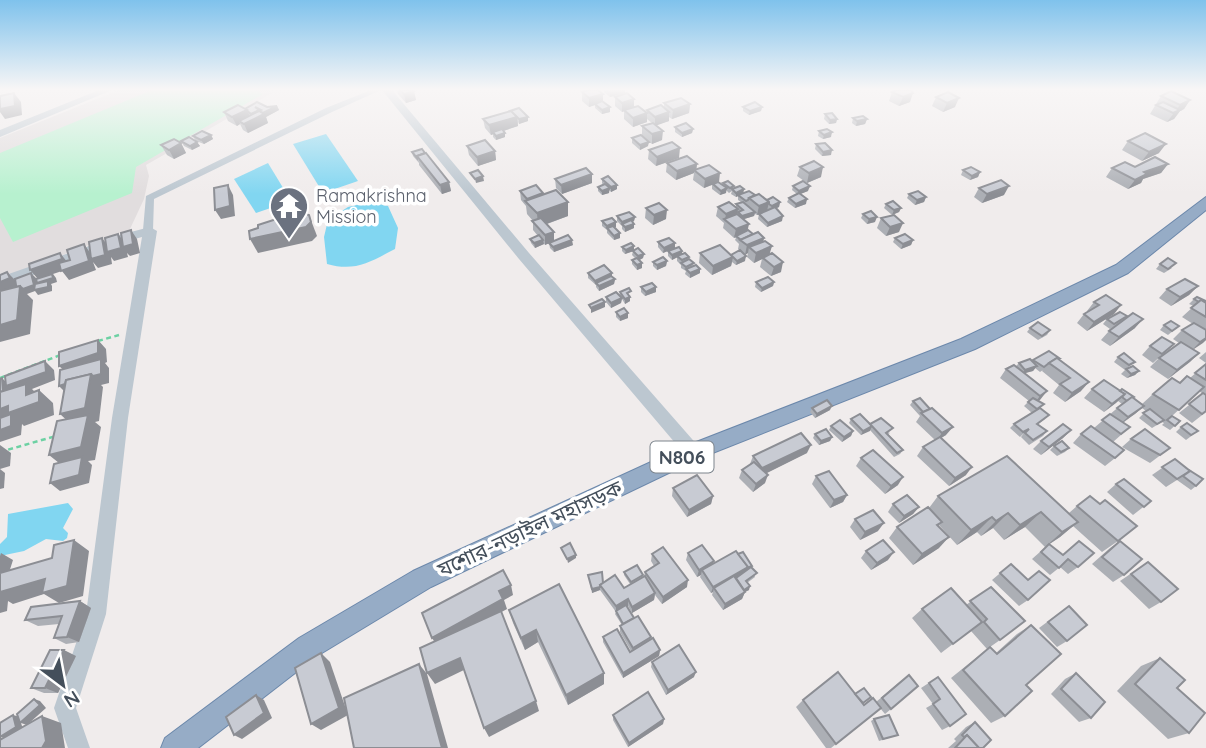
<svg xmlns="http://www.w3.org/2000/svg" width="1206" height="748" viewBox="0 0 1206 748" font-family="Quicksand,'Noto Sans Bengali',sans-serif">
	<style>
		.education { fill: #e1ddde }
		.green { fill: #b7f1cf }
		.water { fill: #81d6f1 }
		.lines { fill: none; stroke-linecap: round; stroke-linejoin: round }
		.trunk-casing { stroke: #6c88ab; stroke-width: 2 }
		.path { stroke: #6dd1a3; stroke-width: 2.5; stroke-dasharray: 5 3.5; stroke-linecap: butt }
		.minor { fill: #bcc7d0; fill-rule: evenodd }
		.tertiary { fill: #bcc7d0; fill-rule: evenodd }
		.trunk { fill: #96acc6; fill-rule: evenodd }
		.wall { fill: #acafb5 }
		.shaded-wall { fill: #8c8e94 }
		.building { fill: #c8cbd3; stroke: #8c8e94; stroke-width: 2 }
		.labels { text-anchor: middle; stroke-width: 7; stroke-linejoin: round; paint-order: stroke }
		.far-worship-label { font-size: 18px; fill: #5b616d; stroke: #fff; text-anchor: start }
		.shield { fill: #fff; stroke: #7c848c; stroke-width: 2 }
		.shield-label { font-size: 19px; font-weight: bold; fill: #444f5b }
		.street-label { font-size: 21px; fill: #444f5b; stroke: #fff }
	</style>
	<rect width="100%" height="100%" fill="#f0ecec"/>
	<path class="education" d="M 119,90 L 268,90 L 272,93 L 146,165 L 149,176 L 144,199 L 130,229 L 0,279 L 0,138 Z"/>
	<path class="green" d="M 152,90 L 256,90 L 263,94 L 136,167 L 132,193 L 13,242 L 0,218 L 0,153 Z"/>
	<g class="water">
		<path d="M 326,134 L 358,181 L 323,193 L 293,144 Z"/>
		<path d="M 268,163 L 291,201 L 256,213 L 234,179 Z"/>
		<path d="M 369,202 L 388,206 L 398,228 L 395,249 C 370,262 355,272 327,264 L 324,237 L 328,220 L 348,207 Z"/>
		<path d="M 68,503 L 73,509 L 63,528 L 68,533 L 67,538 L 63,541 L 46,539 L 24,551 L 0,556 L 0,544 L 7,537 L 8,514 Z"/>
	</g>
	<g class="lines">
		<g class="trunk-casing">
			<path id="trunk" d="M 1206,197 L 1206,210 L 1128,273 L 975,349 L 700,458 L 431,587 L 317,656 L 198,748 L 161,748 L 165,738 L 299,638 L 413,571 L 686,446 L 961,339 L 1116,265 Z"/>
		</g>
		<g class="path">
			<path d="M 98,341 L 119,335"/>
			<path d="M 0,378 L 63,354"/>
			<path d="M 0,452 L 56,436"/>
		</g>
		<path class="minor" d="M 371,90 L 381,90 L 332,112 L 154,199 L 153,230 L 148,233 L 143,230 L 146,196 L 326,108 Z"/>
		<g class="tertiary">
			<path d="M 99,90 L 112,90 L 0,137 L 0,130 Z"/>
			<path d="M 382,90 L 392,90 L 529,253 L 699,447 L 702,452 L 699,457 L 693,459 L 687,457 L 519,259 Z"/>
			<path d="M 150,227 L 157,231 L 128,418 L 106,614 L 76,708 L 90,748 L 68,748 L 54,708 L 86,614 L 112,418 L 142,237 L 113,245 L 106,241 L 108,238 Z"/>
			<path d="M 89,246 L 96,250 L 94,253 L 0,287 L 0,277 Z"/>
		</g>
		<use href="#trunk" class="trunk"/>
	</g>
	<g class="wall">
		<path d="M 397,90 L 413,90 L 416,100 L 406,103 L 398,94 Z"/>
		<path d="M 580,90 L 598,90 L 603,102 L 610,112 L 602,114 L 595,108 L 595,105 L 589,107 L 582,101 L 582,92 Z"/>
		<path d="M 604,90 L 625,90 L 625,93 L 610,97 L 604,92 Z"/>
		<path d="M 892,92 L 910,102 L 899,106 L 889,101 Z"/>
		<path d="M 1161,96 L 1190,100 L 1184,109 L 1180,111 L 1174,119 L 1167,122 L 1150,114 Z"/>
		<path d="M 615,97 L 647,113 L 647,110 L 664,108 L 664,103 L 690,104 L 689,113 L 672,119 L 669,117 L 669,121 L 656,125 L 662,140 L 652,144 L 642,136 L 642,126 L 652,123 L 647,119 L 647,122 L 633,127 L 624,119 L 624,111 L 622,112 L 615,106 Z"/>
		<path d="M 936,97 L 955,107 L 943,112 L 932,106 Z"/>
		<path d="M 277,106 L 279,110 L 266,117 L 268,123 L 248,133 L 243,130 L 240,124 L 237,126 L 228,121 L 224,112 L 245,109 Z"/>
		<path d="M 743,107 L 762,107 L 761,111 L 749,115 L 743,111 Z"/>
		<path d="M 825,114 L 837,119 L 836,123 L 829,124 L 824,119 Z"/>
		<path d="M 528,117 L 528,121 L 519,124 L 518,122 L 518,126 L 503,131 L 505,133 L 505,137 L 496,140 L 493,137 L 493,134 L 491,135 L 485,128 L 483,119 Z"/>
		<path d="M 853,118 L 867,119 L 865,124 L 856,126 L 852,123 Z"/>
		<path d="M 675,127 L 693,129 L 692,133 L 682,137 L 675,132 Z"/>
		<path d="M 819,131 L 831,137 L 823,139 L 818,136 Z"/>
		<path d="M 211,135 L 213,139 L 204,144 L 196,141 L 200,146 L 192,150 L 184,146 L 181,141 L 195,140 L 193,136 Z"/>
		<path d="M 632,138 L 648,146 L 640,150 L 632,143 Z"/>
		<path d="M 1128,141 L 1159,153 L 1142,161 L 1122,150 Z"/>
		<path d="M 181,143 L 186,153 L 174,159 L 167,155 L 161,145 Z"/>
		<path d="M 816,144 L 831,155 L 822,156 L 815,149 Z"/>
		<path d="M 467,146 L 495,151 L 496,160 L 478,166 L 469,155 Z"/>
		<path d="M 649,150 L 679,158 L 656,166 L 648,159 Z"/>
		<path d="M 412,152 L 425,153 L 449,182 L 451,191 L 442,194 L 419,165 L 419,163 L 413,156 Z"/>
		<path d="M 667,163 L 697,164 L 696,170 L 723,185 L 723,183 L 734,188 L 744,189 L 743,193 L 780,202 L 779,207 L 776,208 L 782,221 L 767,227 L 758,219 L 759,214 L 757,215 L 755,214 L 754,216 L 744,219 L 747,231 L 753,234 L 764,238 L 763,241 L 770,254 L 781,272 L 771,276 L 760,267 L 762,259 L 754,263 L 747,257 L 748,253 L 745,255 L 738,249 L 739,244 L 735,240 L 736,238 L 734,238 L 723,228 L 724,223 L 716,216 L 718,207 L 736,207 L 736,204 L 741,202 L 738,200 L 738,196 L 736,197 L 731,194 L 732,191 L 729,193 L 726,190 L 726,193 L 720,195 L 712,189 L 712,185 L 704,188 L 693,180 L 694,173 L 676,180 L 666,172 Z"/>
		<path d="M 1168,164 L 1161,173 L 1143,179 L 1141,183 L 1128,189 L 1106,177 L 1112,168 Z"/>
		<path d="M 800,167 L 821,177 L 807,183 L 797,176 Z"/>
		<path d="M 963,170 L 980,172 L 978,177 L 970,180 L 961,175 Z"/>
		<path d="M 592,174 L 592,183 L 562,194 L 556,188 L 555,179 Z"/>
		<path d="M 602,179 L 617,189 L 611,192 L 609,190 L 609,193 L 602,195 L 598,191 L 598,187 L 603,185 L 602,183 Z"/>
		<path d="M 793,186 L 808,191 L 800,194 L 806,204 L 795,208 L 787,202 L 789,198 L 797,194 L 792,190 Z"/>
		<path d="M 979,188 L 1004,195 L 982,203 L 974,197 Z"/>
		<path d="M 520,191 L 543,194 L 568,202 L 568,216 L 547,224 L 554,241 L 573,245 L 554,252 L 550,248 L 549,243 L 545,245 L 543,242 L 544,244 L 535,248 L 531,243 L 530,239 L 538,236 L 533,230 L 533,221 L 527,214 L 526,206 L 521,200 Z"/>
		<path d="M 909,194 L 926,197 L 924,202 L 915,205 L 907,198 Z"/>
		<path d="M 886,204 L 901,208 L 899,212 L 892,215 L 884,208 Z"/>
		<path d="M 646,208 L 666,219 L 653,225 L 645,218 Z"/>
		<path d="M 863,214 L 875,222 L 867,224 L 861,218 Z"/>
		<path d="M 617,216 L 635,217 L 634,221 L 632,222 L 634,228 L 625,232 L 622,229 L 622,226 L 617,221 Z"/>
		<path d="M 881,218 L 899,232 L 886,236 L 877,228 Z"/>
		<path d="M 602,221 L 616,227 L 614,227 L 620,233 L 620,238 L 614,240 L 607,233 L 607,230 L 602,226 Z"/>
		<path d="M 895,238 L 913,240 L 911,245 L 901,249 L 893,242 Z"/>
		<path d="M 658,242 L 675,243 L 675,248 L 663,253 L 658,247 Z"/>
		<path d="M 622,247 L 644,254 L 643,258 L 639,260 L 642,263 L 642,268 L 637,270 L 632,264 L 632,260 L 635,258 L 632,255 L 633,251 L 625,254 L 622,251 Z"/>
		<path d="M 668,251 L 682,254 L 689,259 L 693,266 L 700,269 L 700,273 L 690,278 L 685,274 L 686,271 L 681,268 L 681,265 L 677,261 L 677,257 L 672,260 L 668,256 Z"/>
		<path d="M 700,253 L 731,255 L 745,261 L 736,265 L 732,262 L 731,266 L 712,275 L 699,263 Z"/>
		<path d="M 667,261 L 666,266 L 657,270 L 653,266 L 653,262 Z"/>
		<path d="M 1160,264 L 1172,268 L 1164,273 L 1156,269 Z"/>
		<path d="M 588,273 L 612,277 L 615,279 L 614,284 L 599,291 L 596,287 L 596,285 L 588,278 Z"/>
		<path d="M 756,282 L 774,282 L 773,286 L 761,292 L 755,287 Z"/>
		<path d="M 1198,286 L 1189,295 L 1171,306 L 1159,298 L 1167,289 Z"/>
		<path d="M 641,287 L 656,287 L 656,292 L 645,296 L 641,292 Z"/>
		<path d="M 620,292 L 631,296 L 630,296 L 630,301 L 625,304 L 622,299 L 621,303 L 611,308 L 606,302 L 606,297 L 619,296 Z"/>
		<path d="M 1194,299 L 1206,301 L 1206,340 L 1193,349 L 1199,353 L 1168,379 L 1150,367 L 1159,358 L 1179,343 L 1173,339 L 1182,330 L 1193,324 L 1182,317 L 1194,306 L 1189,304 Z"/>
		<path d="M 1094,302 L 1121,305 L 1114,314 L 1087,331 L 1077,323 L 1084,314 L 1088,312 L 1087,311 Z"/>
		<path d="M 616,312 L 628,313 L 628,318 L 620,321 L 616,317 Z"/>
		<path d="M 1107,319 L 1124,320 L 1135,328 L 1110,346 L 1101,340 L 1109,331 L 1119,323 L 1110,329 L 1103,324 Z"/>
		<path d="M 1164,325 L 1179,326 L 1168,335 L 1160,330 Z"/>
		<path d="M 1030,328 L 1050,330 L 1047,335 L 1038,340 L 1027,332 Z"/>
		<path d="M 1174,344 L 1153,363 L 1142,355 L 1150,346 Z"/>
		<path d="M 1206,352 L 1206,363 L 1199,358 Z"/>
		<path d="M 1118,357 L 1135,362 L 1126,369 L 1139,371 L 1135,375 L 1127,378 L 1121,374 L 1125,370 L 1114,362 Z"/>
		<path d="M 1058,359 L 1081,391 L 1065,402 L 1053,393 L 1059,385 L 1042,371 L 1043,370 L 1040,372 L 1035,368 L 1033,371 L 1024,373 L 1047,391 L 1038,401 L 1045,419 L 1038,424 L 1047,431 L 1043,436 L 1029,445 L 1021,437 L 1024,433 L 1020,437 L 1010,428 L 1014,424 L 1032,413 L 1024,406 L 1029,401 L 1000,378 L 1006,369 L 1016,366 L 1019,363 L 1032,361 L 1033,360 Z"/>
		<path d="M 1206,364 L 1206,412 L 1192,423 L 1179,413 L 1203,394 L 1199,391 L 1172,416 L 1180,421 L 1170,430 L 1162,425 L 1164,423 L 1162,422 L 1152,428 L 1139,418 L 1146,411 L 1142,408 L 1123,423 L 1130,427 L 1113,442 L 1124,451 L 1105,466 L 1073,443 L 1081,434 L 1094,428 L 1122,404 L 1118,401 L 1104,412 L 1084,398 L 1092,389 L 1120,391 L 1142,404 L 1153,394 L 1190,378 Z"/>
		<path d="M 913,401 L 946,435 L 941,438 L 966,475 L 949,486 L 917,456 L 923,447 L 935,440 L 916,422 L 920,416 L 910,405 Z"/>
		<path d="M 812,408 L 830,410 L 815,418 L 810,412 Z"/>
		<path d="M 851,419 L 870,424 L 890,433 L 888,434 L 903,450 L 900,454 L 894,457 L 870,430 L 861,435 L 849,423 Z"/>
		<path d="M 831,426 L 853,431 L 851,436 L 842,442 L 829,430 Z"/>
		<path d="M 1181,427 L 1198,431 L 1186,440 L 1176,432 Z"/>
		<path d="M 1071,430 L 1063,438 L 1041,455 L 1033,449 L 1041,441 Z"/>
		<path d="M 815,434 L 832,437 L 830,441 L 819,445 L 813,438 Z"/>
		<path d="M 1131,439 L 1170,448 L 1150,463 L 1122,447 Z"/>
		<path d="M 1054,446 L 1069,448 L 1065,452 L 1057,456 L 1050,450 Z"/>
		<path d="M 807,453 L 766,473 L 765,483 L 753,492 L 739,478 L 742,470 L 750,464 L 753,456 Z"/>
		<path d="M 861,458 L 898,485 L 885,494 L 856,466 Z"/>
		<path d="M 1175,459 L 1196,486 L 1191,490 L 1177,480 L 1166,487 L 1152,475 Z"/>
		<path d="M 816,476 L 847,495 L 843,502 L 830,508 L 812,484 Z"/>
		<path d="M 1116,484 L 1151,501 L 1133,515 L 1107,492 Z"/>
		<path d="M 673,488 L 713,496 L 711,504 L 687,517 L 672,496 Z"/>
		<path d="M 938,496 L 1069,513 L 1077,506 L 1118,541 L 1102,552 L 1073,526 L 1060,537 L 1045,547 L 1025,527 L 1004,540 L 993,528 L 981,536 L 977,532 L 957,545 L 939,525 L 939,548 L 913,565 L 889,538 L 897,527 L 929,508 Z"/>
		<path d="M 893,504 L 919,507 L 913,514 L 899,523 L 888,512 Z"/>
		<path d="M 855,519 L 878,531 L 860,540 L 850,527 Z"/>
		<path d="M 1079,541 L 1078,567 L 1068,574 L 1060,567 L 1050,575 L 1032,559 L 1049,544 L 1062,555 Z"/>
		<path d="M 1120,541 L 1124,575 L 1113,582 L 1092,564 L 1110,548 Z"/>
		<path d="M 866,551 L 888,560 L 871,570 L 861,558 Z"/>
		<path d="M 688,553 L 714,561 L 713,563 L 752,568 L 755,577 L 747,583 L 749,590 L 745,592 L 742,599 L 723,610 L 712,595 L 713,592 L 711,593 L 700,577 L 701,575 L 697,577 L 686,560 Z"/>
		<path d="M 652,554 L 687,587 L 662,604 L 655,595 L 654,600 L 632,613 L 628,606 L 627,606 L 634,618 L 651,637 L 650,640 L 660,650 L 659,656 L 623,678 L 603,642 L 603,637 L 630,652 L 631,651 L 620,632 L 620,626 L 622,625 L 615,614 L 616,612 L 600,590 L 592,593 L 588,575 L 603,583 L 624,588 L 630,584 L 624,575 L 624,572 L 644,576 L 645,572 L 654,566 L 651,561 Z"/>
		<path d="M 1148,562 L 1161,602 L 1149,609 L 1120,581 Z"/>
		<path d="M 1011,564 L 1028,580 L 1039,571 L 1028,600 L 1019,606 L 992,580 Z"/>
		<path d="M 991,587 L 1000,640 L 990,647 L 996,653 L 1017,634 L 1031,625 L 1026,685 L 1005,716 L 991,723 L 951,678 L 987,649 L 971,631 L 975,628 L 974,628 L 941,653 L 912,618 L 922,609 L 966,605 Z"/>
		<path d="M 80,601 L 91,608 L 79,642 L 66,644 L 54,638 L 59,624 L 38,626 L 25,620 Z"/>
		<path d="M 1069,606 L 1067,641 L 1057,647 L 1039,628 Z"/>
		<path d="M 509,610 L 604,673 L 604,684 L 568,705 L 538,642 L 525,650 L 513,623 Z"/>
		<path d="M 76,656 L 58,693 L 44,693 L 31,688 Z"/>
		<path d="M 1160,658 L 1177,688 L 1189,733 L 1168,739 L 1117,691 L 1141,666 Z"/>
		<path d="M 652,662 L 694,677 L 666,695 L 651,667 Z"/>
		<path d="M 1076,673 L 1091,718 L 1079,722 L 1051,694 L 1065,679 Z"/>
		<path d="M 938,677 L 950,726 L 942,730 L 926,708 L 933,704 L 921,688 Z"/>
		<path d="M 902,680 L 891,709 L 885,714 L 880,708 L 831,748 L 826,748 L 796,707 L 803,700 L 863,703 L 864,705 L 876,702 Z"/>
		<path d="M 613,715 L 664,719 L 663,724 L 628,747 L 613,720 Z"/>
		<path d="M 874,719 L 898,735 L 879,741 L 871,721 Z"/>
		<path d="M 975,722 L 983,748 L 948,748 L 956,741 L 954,739 L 966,727 Z"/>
	</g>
	<g class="shaded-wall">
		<path d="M 610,90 L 625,90 L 625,93 L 610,97 Z"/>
		<path d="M 414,91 L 416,100 L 406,103 L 404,94 Z"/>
		<path d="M 14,93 L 21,102 L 22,115 L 5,119 L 0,112 L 0,109 Z"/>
		<path d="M 913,93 L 910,102 L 899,106 L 903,97 Z"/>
		<path d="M 603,94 L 603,103 L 595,104 L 595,105 L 589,107 L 589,98 Z"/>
		<path d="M 959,98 L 955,107 L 943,112 L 947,103 Z"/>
		<path d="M 634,99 L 634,108 L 622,112 L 622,103 Z"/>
		<path d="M 1190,100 L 1184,109 L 1180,111 L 1174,119 L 1167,122 L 1180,105 Z"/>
		<path d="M 690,104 L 689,113 L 672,119 L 673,110 Z"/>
		<path d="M 277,106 L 279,110 L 266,117 L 268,123 L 248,133 L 244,124 Z"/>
		<path d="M 610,107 L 610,112 L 602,114 L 602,110 Z"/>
		<path d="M 762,107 L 761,111 L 749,115 L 750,111 Z"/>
		<path d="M 247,110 L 251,119 L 239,121 L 240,124 L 237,126 L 232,117 Z"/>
		<path d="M 669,112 L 669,121 L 655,126 L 655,117 Z"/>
		<path d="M 647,113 L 647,122 L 633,127 L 633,118 Z"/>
		<path d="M 517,117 L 518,126 L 491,135 L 489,125 Z"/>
		<path d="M 528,117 L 528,121 L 519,124 L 519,119 Z"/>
		<path d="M 837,119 L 836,123 L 829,124 L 830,120 Z"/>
		<path d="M 867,119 L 865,124 L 856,126 L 857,121 Z"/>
		<path d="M 693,129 L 692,133 L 682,137 L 682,133 Z"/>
		<path d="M 663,131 L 662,140 L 652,144 L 652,134 Z"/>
		<path d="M 832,132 L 831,137 L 823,139 L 824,135 Z"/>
		<path d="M 505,133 L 505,137 L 496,140 L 496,136 Z"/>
		<path d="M 211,135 L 213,139 L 204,144 L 201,140 Z"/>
		<path d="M 197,142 L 200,146 L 192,150 L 190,146 Z"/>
		<path d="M 649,142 L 648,146 L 640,150 L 640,145 Z"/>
		<path d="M 181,143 L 186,153 L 174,159 L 169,150 Z"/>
		<path d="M 1166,144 L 1159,153 L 1142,161 L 1149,152 Z"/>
		<path d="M 680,148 L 679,158 L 656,166 L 657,157 Z"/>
		<path d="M 832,150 L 831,155 L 822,156 L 823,152 Z"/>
		<path d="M 495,151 L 496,160 L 478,166 L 477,157 Z"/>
		<path d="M 697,164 L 696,172 L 694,170 L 694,173 L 676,180 L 677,171 Z"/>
		<path d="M 1168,164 L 1161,173 L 1143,179 L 1141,183 L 1128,189 L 1135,180 L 1144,172 Z"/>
		<path d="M 823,167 L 821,177 L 807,183 L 809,173 Z"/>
		<path d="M 980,172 L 978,177 L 970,180 L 972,176 Z"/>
		<path d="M 720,173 L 719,182 L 704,188 L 705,179 Z"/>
		<path d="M 592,174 L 592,183 L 562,194 L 561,185 Z"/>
		<path d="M 483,176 L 484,181 L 476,183 L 475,179 Z"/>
		<path d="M 449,182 L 451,191 L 442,194 L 440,185 Z"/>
		<path d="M 228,185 L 233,195 L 235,216 L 221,219 L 215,210 Z"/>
		<path d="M 617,185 L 617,189 L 611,192 L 611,187 Z"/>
		<path d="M 810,186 L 808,191 L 798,195 L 799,191 Z"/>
		<path d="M 1009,186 L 1004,195 L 982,203 L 987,194 Z"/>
		<path d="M 610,188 L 609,193 L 602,195 L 602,191 Z"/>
		<path d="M 727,188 L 726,193 L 720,195 L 721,191 Z"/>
		<path d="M 744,189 L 743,194 L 736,197 L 736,193 Z"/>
		<path d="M 926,197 L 924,202 L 915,205 L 917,200 Z"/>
		<path d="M 807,199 L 806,204 L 795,208 L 796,204 Z"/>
		<path d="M 568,202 L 568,216 L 538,227 L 537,213 Z"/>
		<path d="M 769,202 L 767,211 L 757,215 L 759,206 Z"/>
		<path d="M 780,202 L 779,207 L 771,211 L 772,206 Z"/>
		<path d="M 901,208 L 899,212 L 892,215 L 894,210 Z"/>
		<path d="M 738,209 L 736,219 L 725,220 L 726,214 Z"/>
		<path d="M 667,210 L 666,219 L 653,225 L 654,215 Z"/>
		<path d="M 755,212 L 754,216 L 741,220 L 742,216 Z"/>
		<path d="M 309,215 L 317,236 L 312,241 L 258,253 L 250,239 Z"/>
		<path d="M 783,216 L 782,221 L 767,227 L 768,223 Z"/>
		<path d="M 635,217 L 634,221 L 624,226 L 622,224 L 622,222 Z"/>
		<path d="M 877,217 L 875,222 L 867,224 L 869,219 Z"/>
		<path d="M 616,222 L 616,227 L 608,230 L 607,228 L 607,230 L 607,226 Z"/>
		<path d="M 903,223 L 899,232 L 886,236 L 890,227 Z"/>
		<path d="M 634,224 L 634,228 L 625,232 L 625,227 Z"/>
		<path d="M 749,224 L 747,233 L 736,236 L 734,238 L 736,229 Z"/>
		<path d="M 131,230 L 137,239 L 140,253 L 130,256 L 127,253 L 128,257 L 114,261 L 111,257 L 112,264 L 98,268 L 93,262 L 96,270 L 69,280 L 62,271 L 53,274 L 56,278 L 57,282 L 51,284 L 52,286 L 52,291 L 38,295 L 35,291 L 27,294 L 33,300 L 30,334 L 0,342 L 0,325 L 20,286 L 31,273 L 36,278 L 37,283 L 38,279 L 30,270 L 60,253 L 68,263 L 84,244 L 91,254 L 102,238 L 109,247 L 118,234 L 125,243 Z"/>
		<path d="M 554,232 L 554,241 L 545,245 L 545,235 Z"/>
		<path d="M 620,233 L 620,238 L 614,240 L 614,236 Z"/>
		<path d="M 764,238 L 762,247 L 749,247 L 748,253 L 745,255 L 747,245 Z"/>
		<path d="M 543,240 L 544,244 L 535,248 L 534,243 Z"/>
		<path d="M 572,240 L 573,245 L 554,252 L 553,247 Z"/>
		<path d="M 913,240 L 911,245 L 901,249 L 903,244 Z"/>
		<path d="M 675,243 L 675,248 L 663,253 L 664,248 Z"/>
		<path d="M 634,246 L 634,251 L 625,254 L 626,250 Z"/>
		<path d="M 772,246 L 769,256 L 754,263 L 756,253 Z"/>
		<path d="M 682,251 L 682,255 L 672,260 L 672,255 Z"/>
		<path d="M 644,254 L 643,258 L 638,261 L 638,256 Z"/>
		<path d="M 746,256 L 745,261 L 736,265 L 737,261 Z"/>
		<path d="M 733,257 L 731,266 L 712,275 L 713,266 Z"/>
		<path d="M 667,261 L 666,266 L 657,270 L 657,265 Z"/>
		<path d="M 783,262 L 781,272 L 771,276 L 774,267 Z"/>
		<path d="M 642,263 L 642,268 L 637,270 L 637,265 Z"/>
		<path d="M 700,269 L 700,273 L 690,278 L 690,273 Z"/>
		<path d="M 7,272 L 16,281 L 18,288 L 0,295 L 0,282 Z"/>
		<path d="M 612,273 L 612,278 L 596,283 L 595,285 L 595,281 Z"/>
		<path d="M 615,279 L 614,284 L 599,291 L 599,286 Z"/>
		<path d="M 774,282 L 773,286 L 761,292 L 762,288 Z"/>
		<path d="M 1198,286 L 1189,295 L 1171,306 L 1180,297 Z"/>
		<path d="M 656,287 L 656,292 L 645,296 L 646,292 Z"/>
		<path d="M 630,297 L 630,301 L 625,304 L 625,299 Z"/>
		<path d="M 622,298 L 621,303 L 611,308 L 611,303 Z"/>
		<path d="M 605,302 L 605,307 L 591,313 L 591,308 Z"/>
		<path d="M 1121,305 L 1114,314 L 1087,331 L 1094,322 Z"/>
		<path d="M 628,313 L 628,318 L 620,321 L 620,317 Z"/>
		<path d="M 1143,319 L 1135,328 L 1110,346 L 1119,337 Z"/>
		<path d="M 1206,338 L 1206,340 L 1203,343 L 1191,351 L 1200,342 Z"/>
		<path d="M 98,340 L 106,349 L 107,362 L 105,363 L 109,368 L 109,383 L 101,385 L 103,387 L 99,421 L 95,422 L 101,427 L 95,460 L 88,461 L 92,465 L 89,483 L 60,491 L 50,483 L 64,467 L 49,455 L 74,427 L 60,414 L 68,395 L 59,386 L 91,374 L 68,374 L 59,366 Z"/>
		<path d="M 1199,353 L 1190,362 L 1168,379 L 1177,370 Z"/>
		<path d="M 45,361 L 54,370 L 55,380 L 32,389 L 39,396 L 39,390 L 53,403 L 54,415 L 24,426 L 22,424 L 21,435 L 0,442 L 0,409 L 8,406 L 36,404 L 0,405 L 2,378 L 9,385 Z"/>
		<path d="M 1037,366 L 1033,371 L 1022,374 L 1025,370 Z"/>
		<path d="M 1139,371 L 1135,375 L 1127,378 L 1131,374 Z"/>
		<path d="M 1089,382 L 1081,391 L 1065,402 L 1072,393 Z"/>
		<path d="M 1047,391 L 1040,400 L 1033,405 L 1040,396 Z"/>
		<path d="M 1125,394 L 1116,403 L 1104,412 L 1112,404 Z"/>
		<path d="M 832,406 L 830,410 L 815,418 L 817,414 Z"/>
		<path d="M 1144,406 L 1135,414 L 1119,425 L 1128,417 Z"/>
		<path d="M 872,426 L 870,431 L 861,435 L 863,431 Z"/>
		<path d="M 953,427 L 946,435 L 936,441 L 942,433 Z"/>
		<path d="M 1071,430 L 1063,438 L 1041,455 L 1049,447 Z"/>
		<path d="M 853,431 L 851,436 L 842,442 L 844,437 Z"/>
		<path d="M 832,437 L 830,441 L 819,445 L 821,441 Z"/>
		<path d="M 0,445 L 11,453 L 10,466 L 0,469 Z"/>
		<path d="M 811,445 L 807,453 L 759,477 L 762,468 Z"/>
		<path d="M 972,467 L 966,475 L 949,486 L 955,478 Z"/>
		<path d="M 0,469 L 5,473 L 4,488 L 0,489 Z"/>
		<path d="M 768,475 L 765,483 L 753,492 L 756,484 Z"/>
		<path d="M 903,477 L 898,485 L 885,494 L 891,486 Z"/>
		<path d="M 847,495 L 843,502 L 830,508 L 834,500 Z"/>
		<path d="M 713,496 L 711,504 L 687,517 L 689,510 Z"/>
		<path d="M 919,507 L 913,514 L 899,523 L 904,516 Z"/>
		<path d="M 1041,512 L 1025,527 L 1004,540 L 1020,525 Z"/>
		<path d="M 1008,513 L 993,528 L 981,536 L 996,521 Z"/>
		<path d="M 992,517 L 977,532 L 957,545 L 971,530 Z"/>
		<path d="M 1078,522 L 1060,537 L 1045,547 L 1062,532 Z"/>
		<path d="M 884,523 L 878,531 L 860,540 L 865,532 Z"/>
		<path d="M 949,537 L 939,548 L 913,565 L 922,554 Z"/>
		<path d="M 74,540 L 89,551 L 83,596 L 59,603 L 44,594 L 13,604 L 8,601 L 7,611 L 0,613 L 0,556 L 1,553 L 13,560 L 5,585 L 45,579 Z"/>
		<path d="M 894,552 L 888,560 L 871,570 L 877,563 Z"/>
		<path d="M 576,555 L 576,558 L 568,563 L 567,559 Z"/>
		<path d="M 714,561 L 712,568 L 702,570 L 701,575 L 697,577 L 699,570 Z"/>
		<path d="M 752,566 L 751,569 L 745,574 L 714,588 L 713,592 L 711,593 L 713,587 L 748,567 Z"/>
		<path d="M 688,580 L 687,587 L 662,604 L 663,597 Z"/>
		<path d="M 511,585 L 513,595 L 504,600 L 507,609 L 438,647 L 432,638 L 499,591 Z"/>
		<path d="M 750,586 L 749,590 L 745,592 L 742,599 L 723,610 L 725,604 Z"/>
		<path d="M 600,587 L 600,590 L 592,593 L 592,589 Z"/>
		<path d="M 655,593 L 654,600 L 632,613 L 632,607 Z"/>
		<path d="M 628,599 L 628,606 L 616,612 L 616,606 Z"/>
		<path d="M 80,601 L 91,608 L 79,642 L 67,637 Z"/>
		<path d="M 536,630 L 538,642 L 525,650 L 521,638 Z"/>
		<path d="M 64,650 L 76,656 L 58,693 L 45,688 Z"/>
		<path d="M 660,650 L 659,656 L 623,678 L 623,673 Z"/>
		<path d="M 321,653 L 330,662 L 348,715 L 321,730 L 311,724 Z"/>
		<path d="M 460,658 L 466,669 L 435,684 L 427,673 Z"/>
		<path d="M 419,664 L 427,674 L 448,748 L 442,748 Z"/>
		<path d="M 696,672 L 694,677 L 666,695 L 668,690 Z"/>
		<path d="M 604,673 L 604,684 L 568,705 L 566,695 Z"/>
		<path d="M 256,695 L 264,700 L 272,718 L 242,739 L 234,735 Z"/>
		<path d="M 34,699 L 40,701 L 46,708 L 27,725 L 21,723 L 23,729 L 7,739 L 1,737 L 1,740 L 0,741 L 0,727 L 13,715 L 20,717 Z"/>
		<path d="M 536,701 L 539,711 L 489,737 L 484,728 Z"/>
		<path d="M 42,716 L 61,723 L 65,748 L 42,748 Z"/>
		<path d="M 664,719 L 663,724 L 628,747 L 629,743 Z"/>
	</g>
	<g class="building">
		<path d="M 400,90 L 413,90 L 414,91 L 404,94 Z"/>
		<path d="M 588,90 L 598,90 L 603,94 L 589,98 L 582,92 Z"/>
		<path d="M 897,90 L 911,90 L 913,93 L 903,97 L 892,92 Z"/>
		<path d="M 1171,91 L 1190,100 L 1180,105 L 1161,96 Z"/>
		<path d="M 948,92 L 959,98 L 947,103 L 936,97 Z"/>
		<path d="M 14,93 L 15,106 L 0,109 L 0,96 Z"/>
		<path d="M 627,93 L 634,99 L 622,103 L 615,97 Z"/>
		<path d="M 681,98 L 690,104 L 673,110 L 664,103 Z"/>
		<path d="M 602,101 L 610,107 L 602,110 L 595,104 Z"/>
		<path d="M 257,102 L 267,107 L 277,106 L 263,113 L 259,111 L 257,112 L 261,110 L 255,107 L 259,110 L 251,114 L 245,109 Z"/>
		<path d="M 755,102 L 762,107 L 750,111 L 743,107 Z"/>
		<path d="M 1163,102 L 1180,110 L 1173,113 L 1156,105 Z"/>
		<path d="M 238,105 L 247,110 L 232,117 L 224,112 Z"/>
		<path d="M 661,105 L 669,112 L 655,117 L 647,110 Z"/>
		<path d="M 638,106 L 647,113 L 633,118 L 624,110 Z"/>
		<path d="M 519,108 L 528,117 L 519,119 L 510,111 Z"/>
		<path d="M 259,111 L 264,114 L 244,124 L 239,121 Z"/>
		<path d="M 511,111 L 517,117 L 489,125 L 483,119 Z"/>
		<path d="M 832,113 L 837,119 L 830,120 L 825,114 Z"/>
		<path d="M 863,116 L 867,119 L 857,121 L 853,118 Z"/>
		<path d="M 653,123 L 663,131 L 652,134 L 642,126 Z"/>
		<path d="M 686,123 L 693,129 L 682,133 L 675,127 Z"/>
		<path d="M 502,129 L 505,133 L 496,136 L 493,132 Z"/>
		<path d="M 827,129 L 832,132 L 824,135 L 819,131 Z"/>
		<path d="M 202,131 L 211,135 L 201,140 L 193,136 Z"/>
		<path d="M 1145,133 L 1166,144 L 1149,152 L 1128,141 Z"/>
		<path d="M 641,135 L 649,142 L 640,145 L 632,138 Z"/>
		<path d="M 189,137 L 197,142 L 190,146 L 181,141 Z"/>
		<path d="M 174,139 L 181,143 L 169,150 L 161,145 Z"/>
		<path d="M 485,140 L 495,151 L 477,157 L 467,146 Z"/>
		<path d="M 672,142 L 680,148 L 657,157 L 649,150 Z"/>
		<path d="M 825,143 L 832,150 L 823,152 L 816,144 Z"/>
		<path d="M 422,149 L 425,153 L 417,156 L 417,158 L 412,152 Z"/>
		<path d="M 426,153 L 449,182 L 440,185 L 417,156 Z"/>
		<path d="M 687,156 L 697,164 L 677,171 L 667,163 Z"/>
		<path d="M 1155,157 L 1168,164 L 1144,172 L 1147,174 L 1135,180 L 1112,168 L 1125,162 L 1135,167 Z"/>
		<path d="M 814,161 L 823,167 L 809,173 L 800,167 Z"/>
		<path d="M 709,165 L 720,173 L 705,179 L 694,170 Z"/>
		<path d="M 971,167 L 980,172 L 972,176 L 963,170 Z"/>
		<path d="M 586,168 L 592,174 L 561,185 L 555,179 Z"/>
		<path d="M 478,170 L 483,176 L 475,179 L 470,173 Z"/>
		<path d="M 608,176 L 617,185 L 611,187 L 602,179 Z"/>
		<path d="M 1001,180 L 1009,186 L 987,194 L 979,188 Z"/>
		<path d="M 728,181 L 734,186 L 730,188 L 723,183 Z"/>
		<path d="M 803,181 L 810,186 L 799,191 L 793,186 Z"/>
		<path d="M 718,182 L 727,188 L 721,191 L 713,184 Z"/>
		<path d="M 605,184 L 610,188 L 602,191 L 598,187 Z"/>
		<path d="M 228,185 L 230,206 L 215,210 L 214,188 Z"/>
		<path d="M 536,185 L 543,193 L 527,199 L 520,191 Z"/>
		<path d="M 740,186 L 744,189 L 736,193 L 732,189 Z"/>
		<path d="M 556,190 L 568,202 L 537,213 L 525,201 Z"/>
		<path d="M 749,191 L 755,195 L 749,198 L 748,200 L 746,201 L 738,195 Z"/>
		<path d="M 918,191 L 926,197 L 917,200 L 909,194 Z"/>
		<path d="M 799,193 L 807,199 L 796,204 L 789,198 Z"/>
		<path d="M 759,194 L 769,202 L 759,206 L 749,198 Z"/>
		<path d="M 773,197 L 780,202 L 772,206 L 769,204 L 769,202 L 767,200 Z"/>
		<path d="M 893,201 L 901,208 L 894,210 L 886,204 Z"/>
		<path d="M 729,202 L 738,209 L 726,214 L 718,207 Z"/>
		<path d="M 743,202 L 755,212 L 742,216 L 738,212 L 743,210 L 736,204 Z"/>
		<path d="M 659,203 L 667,210 L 654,215 L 646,208 Z"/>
		<path d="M 775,207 L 783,216 L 768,223 L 759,214 Z"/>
		<path d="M 871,211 L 877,217 L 869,219 L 863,214 Z"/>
		<path d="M 298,212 L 309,215 L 311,222 L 306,227 L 250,239 L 249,231 L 258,228 L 258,225 Z"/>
		<path d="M 629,212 L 635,217 L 622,222 L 617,216 Z"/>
		<path d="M 737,214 L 749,224 L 736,229 L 724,219 Z"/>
		<path d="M 894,215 L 903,223 L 890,227 L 881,218 Z"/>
		<path d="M 541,218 L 554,232 L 545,235 L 532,221 Z"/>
		<path d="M 612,218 L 616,222 L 607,226 L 602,221 Z"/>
		<path d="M 631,220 L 634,224 L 625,227 L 622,224 Z"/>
		<path d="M 613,226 L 620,233 L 614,236 L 607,228 Z"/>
		<path d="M 131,230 L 133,244 L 123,247 L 121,233 Z"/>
		<path d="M 748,230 L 753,234 L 741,240 L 736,236 Z"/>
		<path d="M 758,232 L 764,238 L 747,245 L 740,240 Z"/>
		<path d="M 118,234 L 121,248 L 107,252 L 105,238 Z"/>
		<path d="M 905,234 L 913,240 L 903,244 L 895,238 Z"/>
		<path d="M 539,235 L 543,240 L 534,243 L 530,239 Z"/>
		<path d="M 568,235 L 572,240 L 553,247 L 549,243 Z"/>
		<path d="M 102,238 L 105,255 L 91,259 L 89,242 Z"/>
		<path d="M 669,238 L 675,243 L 664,248 L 658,242 Z"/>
		<path d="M 765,241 L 772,246 L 756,253 L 749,247 Z"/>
		<path d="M 631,243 L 634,246 L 626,250 L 622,247 Z"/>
		<path d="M 84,244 L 89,261 L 61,271 L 59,263 L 70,260 L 67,250 Z"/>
		<path d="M 720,245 L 733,257 L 713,266 L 700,253 Z"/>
		<path d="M 679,247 L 682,251 L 672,255 L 668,251 Z"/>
		<path d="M 638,248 L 644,254 L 638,256 L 633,251 Z"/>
		<path d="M 740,250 L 746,256 L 737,261 L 731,255 Z"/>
		<path d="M 60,253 L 62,259 L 30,270 L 29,264 Z"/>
		<path d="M 685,253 L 689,257 L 682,260 L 677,256 Z"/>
		<path d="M 772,253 L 783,262 L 774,267 L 763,258 Z"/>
		<path d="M 663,257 L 667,261 L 657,265 L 653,262 Z"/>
		<path d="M 637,258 L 642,263 L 637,265 L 632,260 Z"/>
		<path d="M 1168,258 L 1176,263 L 1168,269 L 1160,264 Z"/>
		<path d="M 689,259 L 694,263 L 686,267 L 681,263 Z"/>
		<path d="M 604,265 L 612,273 L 595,281 L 588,273 Z"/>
		<path d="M 696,265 L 700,269 L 690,273 L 686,269 Z"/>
		<path d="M 7,272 L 10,278 L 0,282 L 0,275 Z"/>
		<path d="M 31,273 L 34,285 L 23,289 L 20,286 L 11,288 L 11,287 L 16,285 L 15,279 Z"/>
		<path d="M 52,274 L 53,278 L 37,283 L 36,279 Z"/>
		<path d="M 611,276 L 615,279 L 599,286 L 596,283 Z"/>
		<path d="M 768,277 L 774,282 L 762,288 L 756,282 Z"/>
		<path d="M 1185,279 L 1198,286 L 1180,297 L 1167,289 Z"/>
		<path d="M 48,281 L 48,287 L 34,290 L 35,284 Z"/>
		<path d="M 652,283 L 656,287 L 646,292 L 641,287 Z"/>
		<path d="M 20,286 L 17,320 L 0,325 L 0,291 Z"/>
		<path d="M 629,288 L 631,291 L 627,293 L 630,297 L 625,299 L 620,292 Z"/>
		<path d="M 616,292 L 622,298 L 611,303 L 606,297 Z"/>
		<path d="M 1106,295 L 1121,305 L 1094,322 L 1084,314 L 1099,305 L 1094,302 Z"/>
		<path d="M 1197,297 L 1206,301 L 1206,303 L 1201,300 L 1199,302 L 1194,299 Z"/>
		<path d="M 602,299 L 605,302 L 591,308 L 589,305 Z"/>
		<path d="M 1201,300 L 1206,303 L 1206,317 L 1191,308 Z"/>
		<path d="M 624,308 L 628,313 L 620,317 L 616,312 Z"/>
		<path d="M 1120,312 L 1127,316 L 1114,324 L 1107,319 Z"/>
		<path d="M 1133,313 L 1143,319 L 1119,337 L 1109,331 Z"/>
		<path d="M 1171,321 L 1179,326 L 1172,331 L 1164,325 Z"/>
		<path d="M 1038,322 L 1050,330 L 1042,336 L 1030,328 Z"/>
		<path d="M 1194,323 L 1206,330 L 1206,338 L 1200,342 L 1182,330 Z"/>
		<path d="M 1162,337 L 1174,344 L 1162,354 L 1150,346 Z"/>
		<path d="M 98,340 L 98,353 L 59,366 L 59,352 Z"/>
		<path d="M 1181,342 L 1199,353 L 1177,370 L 1159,358 Z"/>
		<path d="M 1049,351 L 1059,358 L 1057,358 L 1049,363 L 1044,367 L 1033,360 Z"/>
		<path d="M 1124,353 L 1135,362 L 1129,365 L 1118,357 Z"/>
		<path d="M 1057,358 L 1089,382 L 1072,393 L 1060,384 L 1070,378 L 1049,363 Z"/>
		<path d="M 101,359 L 101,374 L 93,376 L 91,374 L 66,380 L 65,384 L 59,386 L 60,370 Z"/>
		<path d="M 1030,359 L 1037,366 L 1025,370 L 1019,363 Z"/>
		<path d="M 45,361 L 46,372 L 6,386 L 5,376 Z"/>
		<path d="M 1206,364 L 1206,380 L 1195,373 Z"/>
		<path d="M 1014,365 L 1047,391 L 1040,396 L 1006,369 Z"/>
		<path d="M 1133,366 L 1139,371 L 1131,374 L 1126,369 Z"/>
		<path d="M 91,374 L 85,408 L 60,414 L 66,380 Z"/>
		<path d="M 1187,376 L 1204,387 L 1179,410 L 1153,394 L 1172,378 L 1180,383 Z"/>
		<path d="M 2,378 L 3,391 L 0,392 L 0,379 Z"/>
		<path d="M 1104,380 L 1125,394 L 1112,404 L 1092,389 Z"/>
		<path d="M 26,384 L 26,395 L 39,390 L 39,402 L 8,413 L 8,406 L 0,409 L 0,392 Z"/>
		<path d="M 1122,389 L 1134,397 L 1127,401 L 1122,397 L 1125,394 L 1120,391 Z"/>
		<path d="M 1203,393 L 1206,395 L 1206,411 L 1202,414 L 1189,404 Z"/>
		<path d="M 1132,397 L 1144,406 L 1128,417 L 1117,408 Z"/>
		<path d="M 920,398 L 930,409 L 923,412 L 913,401 Z"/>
		<path d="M 1033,398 L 1044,404 L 1037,409 L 1028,402 Z"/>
		<path d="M 827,400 L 832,406 L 817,414 L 812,408 Z"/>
		<path d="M 932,408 L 953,427 L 942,433 L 921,413 Z"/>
		<path d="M 1040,408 L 1049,415 L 1037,424 L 1047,431 L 1033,440 L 1025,433 L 1029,429 L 1023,432 L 1014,424 Z"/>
		<path d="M 1150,409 L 1164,420 L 1157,424 L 1143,413 Z"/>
		<path d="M 11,414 L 11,426 L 0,430 L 0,418 Z"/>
		<path d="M 860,414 L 872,426 L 863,431 L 851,419 Z"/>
		<path d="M 1110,414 L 1130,427 L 1121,434 L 1102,420 Z"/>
		<path d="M 88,415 L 81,447 L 49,455 L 57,421 Z"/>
		<path d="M 1172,416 L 1180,421 L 1175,426 L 1167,420 Z"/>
		<path d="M 881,418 L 893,428 L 886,433 L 903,450 L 897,453 L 870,424 Z"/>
		<path d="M 840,420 L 853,431 L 844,437 L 831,426 Z"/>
		<path d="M 1187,423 L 1198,431 L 1191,435 L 1181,427 Z"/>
		<path d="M 1063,424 L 1071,430 L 1049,447 L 1041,441 Z"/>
		<path d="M 1091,426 L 1124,450 L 1115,458 L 1081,434 Z"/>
		<path d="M 826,429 L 832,437 L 821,441 L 815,434 Z"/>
		<path d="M 1145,429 L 1170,448 L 1160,455 L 1131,439 Z"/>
		<path d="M 801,433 L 811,445 L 762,468 L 753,456 Z"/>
		<path d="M 940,437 L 972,467 L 955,478 L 923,447 Z"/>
		<path d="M 1062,441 L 1069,448 L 1061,452 L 1054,446 Z"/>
		<path d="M 873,450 L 903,477 L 891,486 L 861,458 Z"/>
		<path d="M 1007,456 L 1078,522 L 1062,532 L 1041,512 L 1020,525 L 1008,513 L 996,521 L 992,517 L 971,530 L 938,496 Z"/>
		<path d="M 82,457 L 79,475 L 50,483 L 54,464 Z"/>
		<path d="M 1175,459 L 1190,471 L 1177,479 L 1162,467 Z"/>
		<path d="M 754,462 L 768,475 L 756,484 L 742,470 Z"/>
		<path d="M 1189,470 L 1203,479 L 1196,486 L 1183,476 L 1190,471 Z"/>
		<path d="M 829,471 L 847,495 L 834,500 L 816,476 Z"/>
		<path d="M 697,475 L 713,496 L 689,510 L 673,488 Z"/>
		<path d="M 1124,479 L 1151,501 L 1144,507 L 1116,484 Z"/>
		<path d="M 907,495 L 919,507 L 904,516 L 893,504 Z"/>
		<path d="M 1090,496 L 1100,504 L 1105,500 L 1137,526 L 1118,541 L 1077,506 Z"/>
		<path d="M 928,507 L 942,522 L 937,525 L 949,537 L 922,554 L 897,527 Z"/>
		<path d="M 873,510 L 884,523 L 865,532 L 855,519 Z"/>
		<path d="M 74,540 L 67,586 L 42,593 L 45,579 L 0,592 L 0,573 L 52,558 L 54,545 Z"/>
		<path d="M 883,540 L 894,552 L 877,563 L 866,551 Z"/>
		<path d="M 1079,541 L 1094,553 L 1078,567 L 1068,559 L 1059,568 L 1041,552 L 1049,544 L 1063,555 Z"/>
		<path d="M 1120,541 L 1142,559 L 1124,575 L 1102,557 Z"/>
		<path d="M 570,543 L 576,555 L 567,559 L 561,548 Z"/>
		<path d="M 702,545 L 714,561 L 699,570 L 688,553 Z"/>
		<path d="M 663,547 L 688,580 L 663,597 L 645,572 L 659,563 L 652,554 Z"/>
		<path d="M 736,551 L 748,567 L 713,587 L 702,570 Z"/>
		<path d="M 743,552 L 752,566 L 747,568 L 748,567 L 738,554 Z"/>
		<path d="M 1148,562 L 1178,589 L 1161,602 L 1131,574 Z"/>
		<path d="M 1011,564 L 1028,580 L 1039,571 L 1050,580 L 1028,600 L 1000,573 Z"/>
		<path d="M 637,565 L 643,575 L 631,582 L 624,572 Z"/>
		<path d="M 751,567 L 757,573 L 746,581 L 750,586 L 744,590 L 736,578 Z"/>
		<path d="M 503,570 L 511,585 L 499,591 L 503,599 L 432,638 L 422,613 Z"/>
		<path d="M 602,572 L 603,583 L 600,585 L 600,587 L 592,589 L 588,575 Z"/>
		<path d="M 615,575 L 624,588 L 645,576 L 655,593 L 632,607 L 628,599 L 616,606 L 600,585 Z"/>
		<path d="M 734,576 L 745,592 L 725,604 L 714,588 Z"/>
		<path d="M 559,584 L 604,673 L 566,695 L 536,630 L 521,638 L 509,610 Z"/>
		<path d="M 991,587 L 1025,621 L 1000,640 L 984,622 L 987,619 L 970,601 Z"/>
		<path d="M 951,588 L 982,622 L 953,644 L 922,609 Z"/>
		<path d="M 80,601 L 67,637 L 54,638 L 62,616 L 25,620 L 31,607 Z"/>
		<path d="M 626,605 L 634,618 L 623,624 L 616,611 Z"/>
		<path d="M 1069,606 L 1087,625 L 1067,641 L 1048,622 Z"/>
		<path d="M 501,611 L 536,701 L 484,728 L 460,658 L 427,673 L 420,648 Z"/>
		<path d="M 638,616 L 651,637 L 633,648 L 620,626 Z"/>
		<path d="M 1031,625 L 1061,654 L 1026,685 L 1032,691 L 1005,716 L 963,670 L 990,647 L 997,654 Z"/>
		<path d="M 617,629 L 630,652 L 653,638 L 660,650 L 623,673 L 603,637 Z"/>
		<path d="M 679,645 L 696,672 L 668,690 L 652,662 Z"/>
		<path d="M 50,650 L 64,650 L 45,688 L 31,688 Z"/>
		<path d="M 321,653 L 339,708 L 311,724 L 295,668 Z"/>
		<path d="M 1160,658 L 1185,680 L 1177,688 L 1205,713 L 1189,733 L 1135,684 Z"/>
		<path d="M 419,664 L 442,748 L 354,748 L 344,698 Z"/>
		<path d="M 838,672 L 864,705 L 873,698 L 881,708 L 836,744 L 803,700 Z"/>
		<path d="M 1076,673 L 1105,702 L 1091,718 L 1061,689 Z"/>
		<path d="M 909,675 L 918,686 L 891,709 L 882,698 Z"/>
		<path d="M 938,677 L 966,714 L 950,726 L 933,704 L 940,699 L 929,683 Z"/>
		<path d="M 864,688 L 871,697 L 863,703 L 855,694 Z"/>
		<path d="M 648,692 L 664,719 L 629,743 L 613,715 Z"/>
		<path d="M 256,695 L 264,713 L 234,735 L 226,717 Z"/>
		<path d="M 34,699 L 40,705 L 20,723 L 17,714 Z"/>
		<path d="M 13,715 L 16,727 L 0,737 L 0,723 Z"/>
		<path d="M 889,715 L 898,735 L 883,739 L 874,719 Z"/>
		<path d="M 42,716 L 46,741 L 42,748 L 0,748 L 0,740 Z"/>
		<path d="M 975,722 L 991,740 L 983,748 L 979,748 L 967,735 L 964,737 L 962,735 Z"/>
		<path d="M 967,735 L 979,748 L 955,748 Z"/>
	</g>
	<linearGradient id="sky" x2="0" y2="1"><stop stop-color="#7fc2ec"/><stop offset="0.46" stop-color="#f8f6f6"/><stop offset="1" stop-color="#f8f6f6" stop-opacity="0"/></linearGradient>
	<rect width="1206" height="194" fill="url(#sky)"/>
	<defs>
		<g id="temple-pin" transform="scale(2.0125)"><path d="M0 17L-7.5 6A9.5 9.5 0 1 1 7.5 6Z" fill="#6b7280" stroke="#fff"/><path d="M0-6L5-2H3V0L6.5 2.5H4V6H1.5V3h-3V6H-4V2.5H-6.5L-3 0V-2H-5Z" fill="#fff"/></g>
	</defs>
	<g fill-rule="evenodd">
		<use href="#temple-pin" x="289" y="206"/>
	</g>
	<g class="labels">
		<g class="far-worship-label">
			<text x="316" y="202">Ramakrishna<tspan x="316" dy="21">Mission</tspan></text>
		</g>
		<rect class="shield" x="650.5" y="441.5" width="63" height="31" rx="5"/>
		<g class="shield-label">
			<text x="682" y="464">N806</text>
		</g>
		<g class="street-label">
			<text transform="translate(530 529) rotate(-25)" y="7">যশোর-নড়াইল মহাসড়ক</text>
		</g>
	</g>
	<g transform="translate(63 685) rotate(148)" stroke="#ffffff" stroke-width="5" paint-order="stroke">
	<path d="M0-5L12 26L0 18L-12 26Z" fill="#444f5b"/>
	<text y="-10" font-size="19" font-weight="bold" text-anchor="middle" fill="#444f5b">N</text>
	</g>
</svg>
